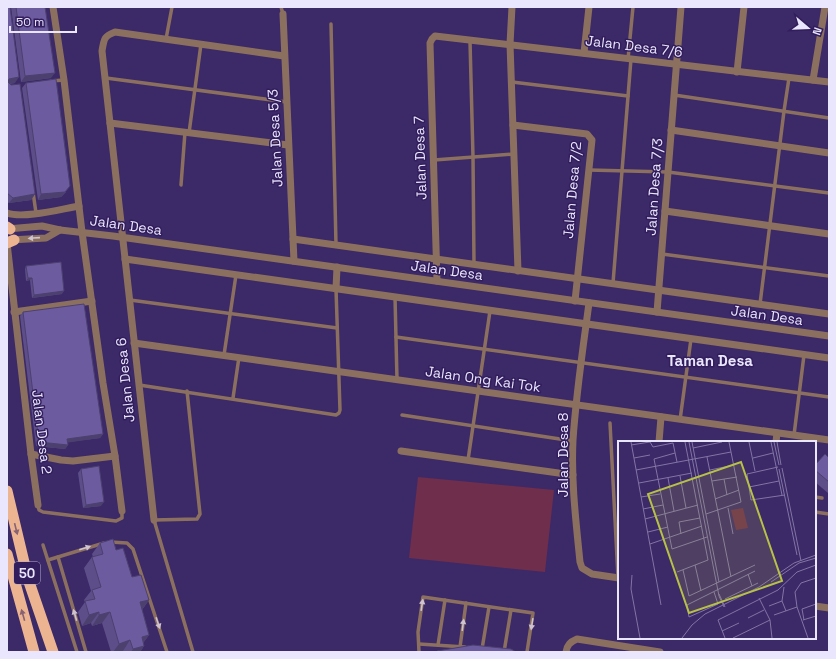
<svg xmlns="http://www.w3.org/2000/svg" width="836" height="659" viewBox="0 0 836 659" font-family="'Space Grotesk',sans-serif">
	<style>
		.green { fill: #6e2e4c }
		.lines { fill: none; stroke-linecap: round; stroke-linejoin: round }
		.service { stroke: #8c705f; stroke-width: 3.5 }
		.minor { stroke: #8c705f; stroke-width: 7 }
		.trunk { stroke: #ecb490; stroke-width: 11 }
		.wall { fill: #5d4e89 }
		.shaded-wall { fill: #4c406f }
		.building { fill: #6c5b9f; stroke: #4c406f }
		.oneway { fill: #cec3ce }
		.oneway2 { fill: #866273 }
		.labels { text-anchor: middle; stroke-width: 3; stroke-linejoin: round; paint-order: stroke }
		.shield { fill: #321e5c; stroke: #b3aacd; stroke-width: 1 }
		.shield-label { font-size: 13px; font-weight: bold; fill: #eae6fe }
		.street-label { font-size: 14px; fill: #eae6fe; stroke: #321e5c }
		.neighbourhood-label { font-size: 15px; font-weight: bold; fill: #eae6fe; stroke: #321e5c }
		.inset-road { fill: none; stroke: #8275a4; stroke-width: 1 }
		.view { fill: #b7c148; fill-opacity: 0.15; stroke: #b7c148; stroke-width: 2 }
		.inset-edge { fill: none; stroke: #eae6fe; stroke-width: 2 }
	</style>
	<rect width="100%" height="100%" fill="#3c2968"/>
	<path class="green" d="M 418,477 L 554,490 L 545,572 L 409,558 Z"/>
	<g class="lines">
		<g class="service">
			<path d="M 281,7 L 283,14"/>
			<path d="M 331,24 L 336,245"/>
			<path d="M 166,39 L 172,7"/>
			<path d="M 470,41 L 473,157 L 474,264"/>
			<path d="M 628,59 L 633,7"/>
			<path d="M 106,78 L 287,102"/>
			<path d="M 51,81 L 64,80"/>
			<path d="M 512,82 L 628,96"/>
			<path d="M 674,95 L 829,118"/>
			<path d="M 189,133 L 201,44"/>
			<path d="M 434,160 L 514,154"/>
			<path d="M 589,170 L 668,172 L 829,193"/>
			<path d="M 181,185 L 185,132"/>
			<path d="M 33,192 L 36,213"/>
			<path d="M 662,254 L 829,276"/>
			<path d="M 613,283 L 631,59"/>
			<path d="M 395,297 L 397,380"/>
			<path d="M 130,300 L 337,328"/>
			<path d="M 760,304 L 784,111 L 789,78"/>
			<path d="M 396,337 L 829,397"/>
			<path d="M 224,355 L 236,275"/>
			<path d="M 139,385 L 336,415 L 339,413 L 340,410 L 336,289"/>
			<path d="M 187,391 L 200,514 L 197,519 L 154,520 L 193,652"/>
			<path d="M 233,398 L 239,357"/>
			<path d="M 402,415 L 573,441"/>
			<path d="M 680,420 L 691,339"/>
			<path d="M 610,423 L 618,577"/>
			<path d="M 794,435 L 804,355"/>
			<path d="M 468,460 L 490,311"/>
			<path d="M 815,497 L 822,498"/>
			<path d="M 38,505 L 39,510 L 43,512 L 116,521 L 122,518 L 122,511"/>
			<path d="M 815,512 L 829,514"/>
			<path d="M 110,542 L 127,543 L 133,549 L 167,652"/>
			<path d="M 43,545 L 77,652"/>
			<path d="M 58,557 L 86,652"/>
			<path d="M 48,560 L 104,543"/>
			<path d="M 419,644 L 465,647"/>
			<path d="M 438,645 L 445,600"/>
			<path d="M 460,647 L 466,603"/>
			<path d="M 482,649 L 489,607"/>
			<path d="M 419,652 L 418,632 L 423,597 L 533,613 L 527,652"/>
			<path d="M 504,652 L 511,610"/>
		</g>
		<g class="minor">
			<path d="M 53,7 L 64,80 L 82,232 L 103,383 L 115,456 L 122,511"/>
			<path d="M 512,7 L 510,44 L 518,271"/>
			<path d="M 283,14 L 294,261"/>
			<path d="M 584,53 L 589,7"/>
			<path d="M 737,72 L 744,7"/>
			<path d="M 813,80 L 825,7"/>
			<path d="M 110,123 L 288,145"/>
			<path d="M 513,125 L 587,134 L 592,140 L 575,301"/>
			<path d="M 671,130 L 829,153"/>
			<path d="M 665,211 L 829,234"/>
			<path d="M 7,213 C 24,219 61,209 79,206"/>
			<path d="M 7,229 L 42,226 L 60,230 L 113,236 L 829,336"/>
			<path d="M 293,239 L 829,314"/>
			<path d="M 10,240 L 46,238 L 60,230"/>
			<path d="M 7,243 L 31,454 L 38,505"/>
			<path d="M 125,259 L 829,358"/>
			<path d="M 437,281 L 430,43 L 432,39 L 435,36 L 829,82"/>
			<path d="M 336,289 L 337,267"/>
			<path d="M 589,303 C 583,348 576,394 573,440 C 571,481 576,522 580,562 L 582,568 L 592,574 L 619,578"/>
			<path d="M 14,312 L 92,301"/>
			<path d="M 657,312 L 681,7"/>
			<path d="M 134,343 L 829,440"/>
			<path d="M 659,442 L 661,417"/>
			<path d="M 776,442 L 777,433"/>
			<path d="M 401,451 L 573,475"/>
			<path d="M 31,454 L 61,460 L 73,461 L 115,456"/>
			<path d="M 154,520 L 102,51 C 104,39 104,36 115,32 L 284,56"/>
			<path d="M 815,606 L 829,608"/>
			<path d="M 566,652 C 567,645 570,642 577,639 L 660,652"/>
		</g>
		<g class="trunk">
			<path d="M 7,227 L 10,229"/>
			<path d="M 7,243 L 14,240"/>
			<path d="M 7,491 L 28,579 L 53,652"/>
			<path d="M 7,554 L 34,652"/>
		</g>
	</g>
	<g class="wall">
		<path d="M 7,7 L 15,83 L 10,84 L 35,194 L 31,200 L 9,203 L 7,202 Z"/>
		<path d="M 11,7 L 45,7 L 51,78 L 21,82 Z"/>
		<path d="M 26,83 L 66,192 L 61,197 L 38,200 L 22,88 Z"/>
		<path d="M 26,266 L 62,294 L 32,298 L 30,280 L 26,281 L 25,269 Z"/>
		<path d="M 23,312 L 103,434 L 100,438 L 68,442 L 68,445 L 65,449 L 36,446 L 20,316 Z"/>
		<path d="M 829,456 L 829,493 L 828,493 L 815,482 L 815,465 Z"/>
		<path d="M 81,469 L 101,506 L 83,508 L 78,473 Z"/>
		<path d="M 100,543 L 116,550 L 132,577 L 149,600 L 142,610 L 149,635 L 143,643 L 144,646 L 140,652 L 123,652 L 123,651 L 120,652 L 111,652 L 102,623 L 92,626 L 91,623 L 82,626 L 78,612 L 85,602 L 84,600 L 91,591 L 84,568 L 92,557 L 93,557 L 92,554 Z"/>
	</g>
	<g class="shaded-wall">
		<path d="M 55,73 L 51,78 L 21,82 L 25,76 Z"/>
		<path d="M 19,77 L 15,83 L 7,84 L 9,79 Z"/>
		<path d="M 70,186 L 61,197 L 38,200 L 41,194 Z"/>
		<path d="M 35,194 L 31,200 L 9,203 L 13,198 Z"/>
		<path d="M 28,278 L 32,278 L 30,280 L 26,281 Z"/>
		<path d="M 64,291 L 62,294 L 32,298 L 34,295 Z"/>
		<path d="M 103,434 L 100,438 L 65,443 L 67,439 Z"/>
		<path d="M 39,442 L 68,445 L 65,449 L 36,446 Z"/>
		<path d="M 104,502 L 101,506 L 83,508 L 86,505 Z"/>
		<path d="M 149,600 L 141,611 L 140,602 Z"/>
		<path d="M 99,612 L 91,623 L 82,626 L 89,615 Z"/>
		<path d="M 110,612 L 102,623 L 92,626 L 99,615 Z"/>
		<path d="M 149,635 L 141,646 L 142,637 Z"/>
		<path d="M 130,640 L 123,651 L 120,652 L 113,652 L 119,644 Z"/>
		<path d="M 144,646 L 140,652 L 131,652 L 133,649 Z"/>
	</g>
	<g class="building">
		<path d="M 7,7 L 10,7 L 19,77 L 9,79 L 8,82 L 11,85 L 20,84 L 35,194 L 13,198 L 7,193 Z"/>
		<path d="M 16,7 L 45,7 L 55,73 L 25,76 Z"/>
		<path d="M 56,79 L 70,186 L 65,192 L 41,194 L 26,83 Z"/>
		<path d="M 61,262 L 64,291 L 34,295 L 32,278 L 28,278 L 26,266 Z"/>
		<path d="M 84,304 L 103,434 L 67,439 L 68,445 L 39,442 L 23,312 Z"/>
		<path d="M 825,454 L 828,457 L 829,456 L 829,482 L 815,470 L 815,465 Z"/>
		<path d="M 99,466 L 104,502 L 86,505 L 81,469 Z"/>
		<path d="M 113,539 L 116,550 L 123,548 L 132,577 L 141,575 L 149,600 L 140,602 L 149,635 L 142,637 L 144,646 L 133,649 L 130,640 L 119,644 L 110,612 L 99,615 L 99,612 L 89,615 L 85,601 L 95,599 L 92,590 L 101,587 L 92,557 L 103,554 L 100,543 Z"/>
		<path d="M 473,645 L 511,649 L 516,652 L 437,652 L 437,651 Z"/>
	</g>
	<defs><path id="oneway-solid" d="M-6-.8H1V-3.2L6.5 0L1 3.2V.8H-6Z"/></defs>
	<g class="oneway">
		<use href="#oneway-solid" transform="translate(34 238) rotate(176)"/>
		<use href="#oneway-solid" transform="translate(85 548) rotate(-18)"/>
		<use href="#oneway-solid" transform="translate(422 605) rotate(-81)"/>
		<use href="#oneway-solid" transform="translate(75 615) rotate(-106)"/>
		<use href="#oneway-solid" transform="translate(158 623) rotate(71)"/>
		<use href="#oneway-solid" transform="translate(532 624) rotate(99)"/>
		<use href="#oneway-solid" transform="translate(463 625) rotate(-82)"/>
	</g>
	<g class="oneway2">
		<use href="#oneway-solid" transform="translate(16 529) rotate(76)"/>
		<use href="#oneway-solid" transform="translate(23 615) rotate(-106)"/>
	</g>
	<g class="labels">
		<rect class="shield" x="14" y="562" width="26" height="22" rx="3"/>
		<g class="shield-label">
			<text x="27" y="578">50</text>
		</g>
		<g class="street-label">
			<text transform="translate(634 46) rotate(7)" y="5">Jalan Desa 7/6</text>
			<text transform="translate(275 138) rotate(-93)" y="5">Jalan Desa 5/3</text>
			<text transform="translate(420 158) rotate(-92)" y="5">Jalan Desa 7</text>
			<text transform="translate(654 187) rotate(-86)" y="5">Jalan Desa 7/3</text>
			<text transform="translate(572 190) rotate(-85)" y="5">Jalan Desa 7/2</text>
			<text transform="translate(126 225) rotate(8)" y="5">Jalan Desa</text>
			<text transform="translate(447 270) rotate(8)" y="5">Jalan Desa</text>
			<text transform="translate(767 315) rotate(8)" y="5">Jalan Desa</text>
			<text transform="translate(483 379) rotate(8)" y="5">Jalan Ong Kai Tok</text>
			<text transform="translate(125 380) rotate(-96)" y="5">Jalan Desa 6</text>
			<text transform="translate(42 432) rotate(83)" y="5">Jalan Desa 2</text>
			<text transform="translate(563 455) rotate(-90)" y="5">Jalan Desa 8</text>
		</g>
		<g class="neighbourhood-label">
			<text x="710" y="366">Taman Desa</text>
		</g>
	</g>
	<g transform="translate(618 441)">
		<rect width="198" height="198" fill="#3c2968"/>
		<path d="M 125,67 L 130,87 L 118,89 L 113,69 Z" fill="#6e2e4c"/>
		<path class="inset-road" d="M 13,1 L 43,164M 32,1 L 35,6 L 55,2M 67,1 L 90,119M 71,1 L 101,155 L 106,166M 74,1 L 101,141M 131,1 L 137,30M 153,1 L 164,54M 156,1 L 161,24M 159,1 L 163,24M 55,2 L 59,21M 13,4 L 32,1M 75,7 L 104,1M 57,12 L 36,18 L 54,108 L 89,96M 89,16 L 113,136M 16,17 L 32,14M 135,17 L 155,12M 160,26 L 129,33 L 133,59 L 167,54M 164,27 L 183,120M 161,28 L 179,114M 18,29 L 113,11M 92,29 L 116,24M 62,35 L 68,67M 50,37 L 56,70M 106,38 L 109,54M 94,40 L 119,36M 21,42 L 74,32M 131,46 L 161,40M 23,56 L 42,53M 97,58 L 121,49M 110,67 L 115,93M 25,68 L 45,64M 88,73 L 123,61 L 111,1M 27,78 L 80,64M 30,91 L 50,86M 63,93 L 61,81 L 82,77M 32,103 L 84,85M 77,124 L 83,150M 65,129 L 71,155 L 137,124M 59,131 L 90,119M 130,133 L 134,145M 14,134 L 13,148 L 22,197M 153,141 L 181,122 L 198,117M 166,146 L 164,160 L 168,170M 96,151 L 100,163 L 71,176 L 69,164 L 137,130M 101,153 L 107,166M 141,157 L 152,179 L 154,197M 107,158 L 140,142M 151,165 L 164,160M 156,174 L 179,166M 130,177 L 146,169M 185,179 L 198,175M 186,179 L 184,168 L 198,163M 104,190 L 121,182M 64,197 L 74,184 L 87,173 L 141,146 L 176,122 L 198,114M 107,197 L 100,179 L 160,149 L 179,131 L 198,124M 115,197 L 152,179M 190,197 L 179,166 L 177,151 L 183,142 L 198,137"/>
		<path class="view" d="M 123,21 L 164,140 L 71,172 L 30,53 Z"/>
		<rect width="198" height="198" class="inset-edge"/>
	</g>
	<rect width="836" height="659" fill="none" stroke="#eae6fe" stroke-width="16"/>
	<g transform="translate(808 28) rotate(109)" stroke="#321e5c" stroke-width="3" paint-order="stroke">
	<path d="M0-3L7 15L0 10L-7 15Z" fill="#eae6fe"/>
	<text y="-6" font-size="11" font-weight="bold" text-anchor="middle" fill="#eae6fe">N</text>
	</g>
	<path d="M10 26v6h66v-6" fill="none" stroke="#eae6fe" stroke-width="2"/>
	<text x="16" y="26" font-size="12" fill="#eae6fe" stroke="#321e5c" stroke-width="3" paint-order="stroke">50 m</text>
</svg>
